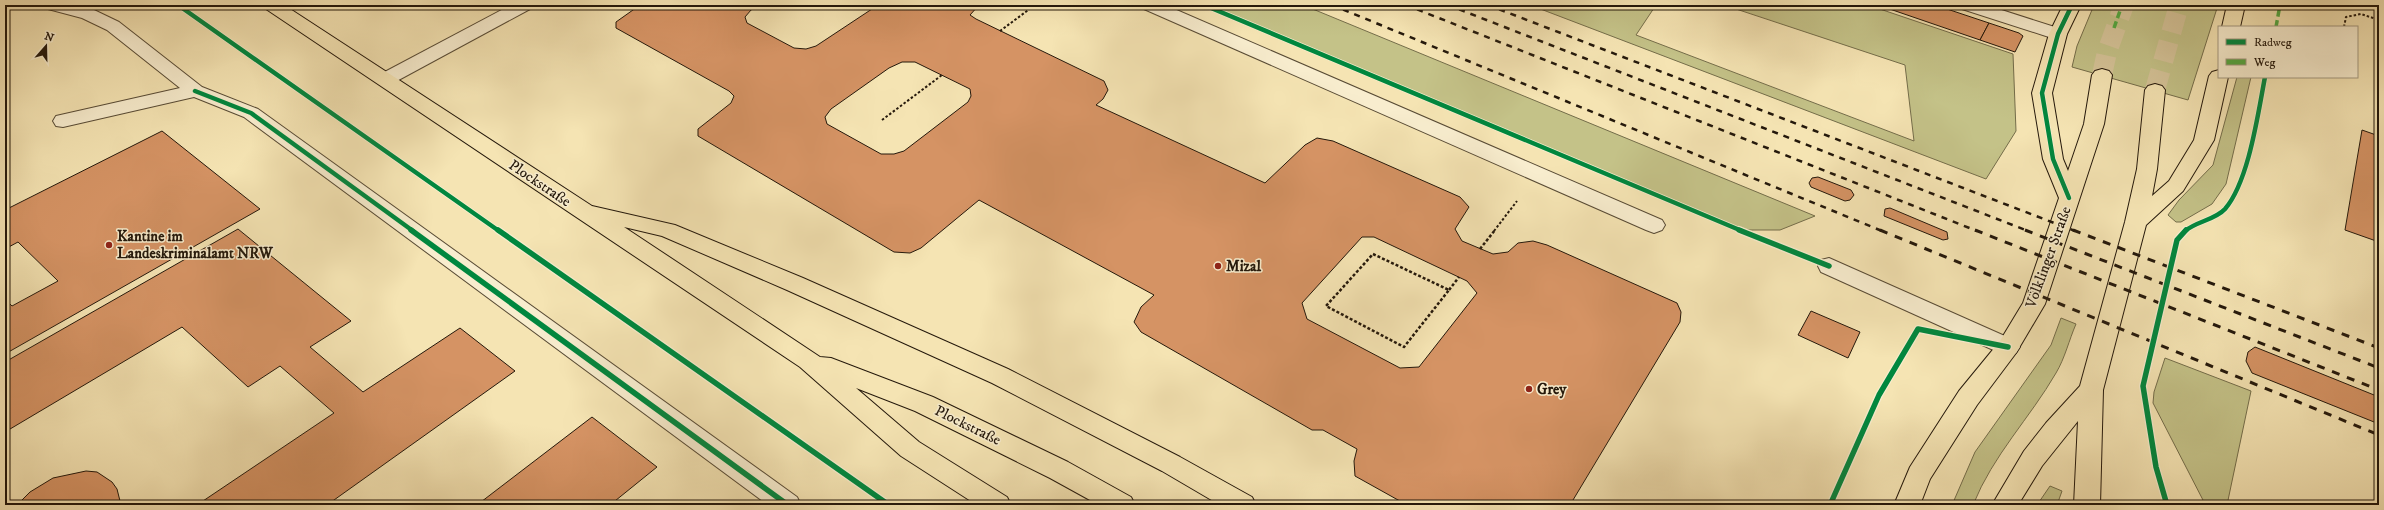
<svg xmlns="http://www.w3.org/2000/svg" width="2384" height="510" viewBox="0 0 2384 510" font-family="'IM FELL DW Pica',serif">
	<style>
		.green { fill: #c4c288; stroke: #746d4a }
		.building { fill: #d59364; stroke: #24180b; fill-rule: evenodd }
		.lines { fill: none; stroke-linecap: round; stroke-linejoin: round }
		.major-tunnel { stroke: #d6c59a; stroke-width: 20; stroke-dasharray: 20 10; stroke-linecap: butt }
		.minor-casing { stroke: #584b35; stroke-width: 2 }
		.major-casing { stroke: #24180b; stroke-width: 2 }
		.path-far1 { stroke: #24180b; stroke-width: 2; stroke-dasharray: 2.5 2; stroke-linecap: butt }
		.path { stroke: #24180b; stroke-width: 2.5; stroke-dasharray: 3 2; stroke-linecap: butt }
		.minor { fill: #f8edce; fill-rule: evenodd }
		.major { fill: #f5e4b3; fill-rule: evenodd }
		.rail-far1 { stroke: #24180b; stroke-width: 2.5; stroke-dasharray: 6 6; stroke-linecap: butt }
		.rail { stroke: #24180b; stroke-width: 3; stroke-dasharray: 8 8; stroke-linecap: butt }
		.quiet { stroke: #53a941; stroke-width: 3.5; stroke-dasharray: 7 3.5; stroke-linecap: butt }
		.cycleway-far1-casing { stroke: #f8edce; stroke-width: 6 }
		.cycleway-casing { stroke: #f8edce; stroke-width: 8 }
		.cycleway-far1 { stroke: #00873e; stroke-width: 4.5 }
		.cycleway { stroke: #00873e; stroke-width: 5.5 }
		.poi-dot { fill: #8f2418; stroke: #f8edce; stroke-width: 1.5 }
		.labels { text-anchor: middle; stroke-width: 3; stroke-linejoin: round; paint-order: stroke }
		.street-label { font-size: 15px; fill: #24180b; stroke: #f8edce }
		.poi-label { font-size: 15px; font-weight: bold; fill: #24180b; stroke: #f8edce; text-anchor: start }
	</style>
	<rect width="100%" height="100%" fill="#f5e4b3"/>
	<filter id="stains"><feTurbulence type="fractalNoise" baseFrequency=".005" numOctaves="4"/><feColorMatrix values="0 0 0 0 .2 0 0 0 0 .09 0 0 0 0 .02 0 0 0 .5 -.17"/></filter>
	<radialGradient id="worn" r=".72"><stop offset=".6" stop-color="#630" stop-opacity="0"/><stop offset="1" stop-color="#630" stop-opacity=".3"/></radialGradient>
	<g class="green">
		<path d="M 1204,5 L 1303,5 L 1815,216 L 1780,230 L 1739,230 Z"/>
		<path d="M 1530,5 L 1656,5 L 1636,35 L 1914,141 L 1905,65 L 1724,5 L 1868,5 L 2013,54 L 2016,131 L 1986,179 Z"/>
		<path d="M 2094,5 L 2218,5 L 2188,100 L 2072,67 L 2077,46 Z"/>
		<path d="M 2237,77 L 2251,77 L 2226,184 L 2212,204 L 2181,222 L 2176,222 L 2168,215 L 2179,200 L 2213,165 Z"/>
		<path d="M 2061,318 L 2076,324 C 2069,340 2065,358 2056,373 C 2030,418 1993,455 1973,505 L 1952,505 L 1975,452 L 2051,345 Z"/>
		<path d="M 2165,358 L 2251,391 L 2227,505 L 2206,505 L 2204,502 L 2153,403 L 2154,392 Z"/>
		<path d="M 2050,486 L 2062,491 L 2057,505 L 2037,505 Z"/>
	</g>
	<g class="building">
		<path d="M 640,5 L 759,5 L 751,10 L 745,17 L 747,23 L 794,48 L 806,49 L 816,46 L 878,5 L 979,5 L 970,15 L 976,19 L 1104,81 L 1108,90 L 1103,99 L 1096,105 L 1265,183 L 1305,145 L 1317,138 L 1333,141 L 1460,197 L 1469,207 L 1455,229 L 1462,241 L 1493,254 L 1508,252 L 1518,243 L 1533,241 L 1547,245 L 1677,303 L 1681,312 L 1680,322 L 1570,505 L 1407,505 L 1355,476 L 1354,461 L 1357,449 L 1323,430 L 1312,430 L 1141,332 L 1134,322 L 1141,307 L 1154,295 L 979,200 L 921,248 L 910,253 L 894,252 L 698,136 L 698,129 L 731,103 L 734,96 L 729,91 L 616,28 L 616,22 ZM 902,62 L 915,62 L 970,89 L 971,96 L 968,102 L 904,151 L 894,154 L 881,154 L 827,124 L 825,117 L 831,109 L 889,68 ZM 1362,237 L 1374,237 L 1467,281 L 1477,293 L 1419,367 L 1400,368 L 1307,319 L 1302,303 Z"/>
		<path d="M 1878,5 L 1935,5 L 1989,23 L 1980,40 Z"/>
		<path d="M 1989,23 L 2019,33 L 2023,36 L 2015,52 L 1980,40 Z"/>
		<path d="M 2362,130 L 2379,136 L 2379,242 L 2345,230 Z"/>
		<path d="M 162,131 L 260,209 L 5,354 L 5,299 L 12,306 L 58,281 L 18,242 L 5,249 L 5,210 Z"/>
		<path d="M 1818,177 L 1851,190 L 1854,195 L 1850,200 L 1845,201 L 1811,187 L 1809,183 L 1812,178 Z"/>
		<path d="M 1890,208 L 1947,232 L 1948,239 L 1943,240 L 1884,216 L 1885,209 Z"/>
		<path d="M 238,229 L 351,321 L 310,347 L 363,392 L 460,328 L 515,371 L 327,505 L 197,505 L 334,413 L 280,366 L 248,387 L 182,327 L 5,432 L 5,362 Z"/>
		<path d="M 1811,311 L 1860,332 L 1848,358 L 1798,335 Z"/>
		<path d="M 2255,347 L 2379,397 L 2379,424 L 2252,373 L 2246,361 L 2248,352 Z"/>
		<path d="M 592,417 L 657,467 L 610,505 L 477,505 Z"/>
		<path d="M 86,471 L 97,472 L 112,482 L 117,489 L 121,505 L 17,505 L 30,492 L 53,478 Z"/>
	</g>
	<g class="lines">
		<g class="major-tunnel">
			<path d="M 2102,75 L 2107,52 L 2124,5"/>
			<path d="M 2155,90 L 2179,5"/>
		</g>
		<g class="minor-casing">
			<g id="minor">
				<path d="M 45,5 L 75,5 L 94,10 L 119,22 L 202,87 L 258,109 L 797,497 L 801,505 L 768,505 L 244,117 L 194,97 L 63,127 L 56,126 L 53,121 L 56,116 L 180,88 L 107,30 L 82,18 L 48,9 Z"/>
				<path d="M 511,5 L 533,5 L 530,9 L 393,83 L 386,85 L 379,83 L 376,79 L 379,75 Z"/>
				<path d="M 1141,5 L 1165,5 L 1662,220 L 1665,225 L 1662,230 L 1654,233 L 1646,230 L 1144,9 Z"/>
				<path d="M 1959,5 L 1986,5 L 2064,30 L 2067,34 L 2064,38 L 2052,38 L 1962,9 Z"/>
				<path d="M 1829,258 L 2016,341 L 2020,347 L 2016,353 L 2008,356 L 2000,353 L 1821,272 L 1818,266 L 1821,260 Z"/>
			</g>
		</g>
		<g class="major-casing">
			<g id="major">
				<path d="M 263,5 L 284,5 L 592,206 L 675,225 L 803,278 L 1008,369 L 1180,457 L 1252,497 L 1256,505 L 1220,505 L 1162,471 L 992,383 L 787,290 L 662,236 L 624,227 L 820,357 L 831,358 L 933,397 L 1068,462 L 1131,497 L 1135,505 L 1099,505 L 1050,478 L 915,411 L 856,388 L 919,442 L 1007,497 L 1011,505 L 977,505 L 901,456 L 800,367 L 266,9 Z"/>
				<path d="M 2063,5 L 2081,5 L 2067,34 L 2052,93 L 2063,159 L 2068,171 L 2084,124 L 2092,75 L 2095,71 L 2102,69 L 2109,71 L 2112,75 L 2104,124 L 2045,304 L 2016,353 L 1977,405 L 1930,479 L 1920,505 L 1894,505 L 1910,467 L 1959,391 L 2000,341 L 2023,303 L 2059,198 L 2043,159 L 2032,93 L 2049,34 Z"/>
				<path d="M 2227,5 L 2245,5 L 2240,27 L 2222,27 Z"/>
				<path d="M 2219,70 L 2219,77 L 2228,77 L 2214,140 L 2183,191 L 2146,225 L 2103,390 L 2100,505 L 2074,505 L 2078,421 L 2042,466 L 2018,505 L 1992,505 L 2024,451 L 2046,423 L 2080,386 L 2125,222 L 2137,169 L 2145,90 L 2148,86 L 2155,84 L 2162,86 L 2165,90 L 2157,169 L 2152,196 L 2169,181 L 2194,140 L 2209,76 L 2212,72 Z"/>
			</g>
		</g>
		<g class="path-far1">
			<path d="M 2344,27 L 2346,17 L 2361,14 L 2379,20"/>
			<path d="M 1000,31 L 1035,5"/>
			<path d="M 882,120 L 942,75"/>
			<path d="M 1494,231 L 1517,201"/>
		</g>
		<g class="path">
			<path d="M 1480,249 L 1495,230"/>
			<path d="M 1373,254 L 1449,290 L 1404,347 L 1326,306 Z"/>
			<path d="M 1449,290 L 1459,277"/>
		</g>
		<use href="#minor" class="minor"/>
		<use href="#major" class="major"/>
		<g class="rail-far1">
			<path d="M 1332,5 L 1882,231"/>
			<path d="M 1406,5 L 1977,231"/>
			<path d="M 1448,5 L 2028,231"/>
			<path d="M 1488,5 L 2075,231"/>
		</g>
		<g class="rail">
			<path d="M 1880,230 L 2379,435"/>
			<path d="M 1975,230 L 2379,390"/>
			<path d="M 2025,230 L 2379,368"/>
			<path d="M 2073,230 L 2379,348"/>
		</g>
		<g class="quiet">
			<path d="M 2276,27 L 2280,5"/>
			<path d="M 2114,28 L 2122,5"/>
		</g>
		<g class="cycleway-far1-casing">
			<g id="cycleway-far1">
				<path d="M 178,5 L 499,231"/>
				<path d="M 1204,5 L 1742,231"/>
				<path d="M 195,91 L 251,113 L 413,231"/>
				<path d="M 2069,198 L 2053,159 L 2042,93 L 2058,34 L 2072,5"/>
				<path d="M 2185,231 C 2197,221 2215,220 2225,209 C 2249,181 2258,113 2265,77"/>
			</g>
		</g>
		<g class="cycleway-casing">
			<g id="cycleway">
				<path d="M 411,230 L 788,505"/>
				<path d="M 498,230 L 889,505"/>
				<path d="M 1739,230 L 1829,266"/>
				<path d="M 1830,505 L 1879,395 L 1918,329 L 2008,347"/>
				<path d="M 2167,505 L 2156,467 L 2143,386 L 2177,240 L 2186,230"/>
			</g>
		</g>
		<use href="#cycleway-far1" class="cycleway-far1"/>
		<use href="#cycleway" class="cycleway"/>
	</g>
	<g class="poi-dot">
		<circle cx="109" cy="245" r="4"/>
		<circle cx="1218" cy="266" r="4"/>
		<circle cx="1529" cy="389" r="4"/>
	</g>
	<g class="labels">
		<g class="street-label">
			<text transform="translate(540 183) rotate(34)" y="5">Plockstraße</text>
			<text transform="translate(2048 257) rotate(-70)" y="5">Völklinger Straße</text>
			<text transform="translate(968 425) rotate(26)" y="5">Plockstraße</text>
		</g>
		<g class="poi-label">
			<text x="117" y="241">Kantine im<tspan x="117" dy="17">Landeskriminalamt NRW</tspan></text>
			<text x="1226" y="271">Mizal</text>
			<text x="1537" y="394">Grey</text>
		</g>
	</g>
	<rect width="2384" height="510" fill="none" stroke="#f5e4b3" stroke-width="20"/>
	<rect x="6" y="6" width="2372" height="498" fill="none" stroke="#24180b" stroke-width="2"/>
	<rect x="10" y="10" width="2364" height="490" fill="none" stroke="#24180b"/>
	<rect x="2218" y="26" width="140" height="52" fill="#f8edce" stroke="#a39880"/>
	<rect x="2226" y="39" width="20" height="6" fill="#00873e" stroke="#a39880"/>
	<text x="2254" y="46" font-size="12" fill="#24180b">Radweg</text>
	<rect x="2226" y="59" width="20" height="6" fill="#53a941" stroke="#a39880"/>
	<text x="2254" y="66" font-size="12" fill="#24180b">Weg</text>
	<g transform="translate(46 46) rotate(20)" stroke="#f8edce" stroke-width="3" paint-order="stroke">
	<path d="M0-3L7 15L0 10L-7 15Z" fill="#24180b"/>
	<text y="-6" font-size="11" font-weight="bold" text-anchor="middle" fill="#24180b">N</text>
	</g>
	<rect width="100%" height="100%" filter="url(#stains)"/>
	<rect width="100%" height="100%" fill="url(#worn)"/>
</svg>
